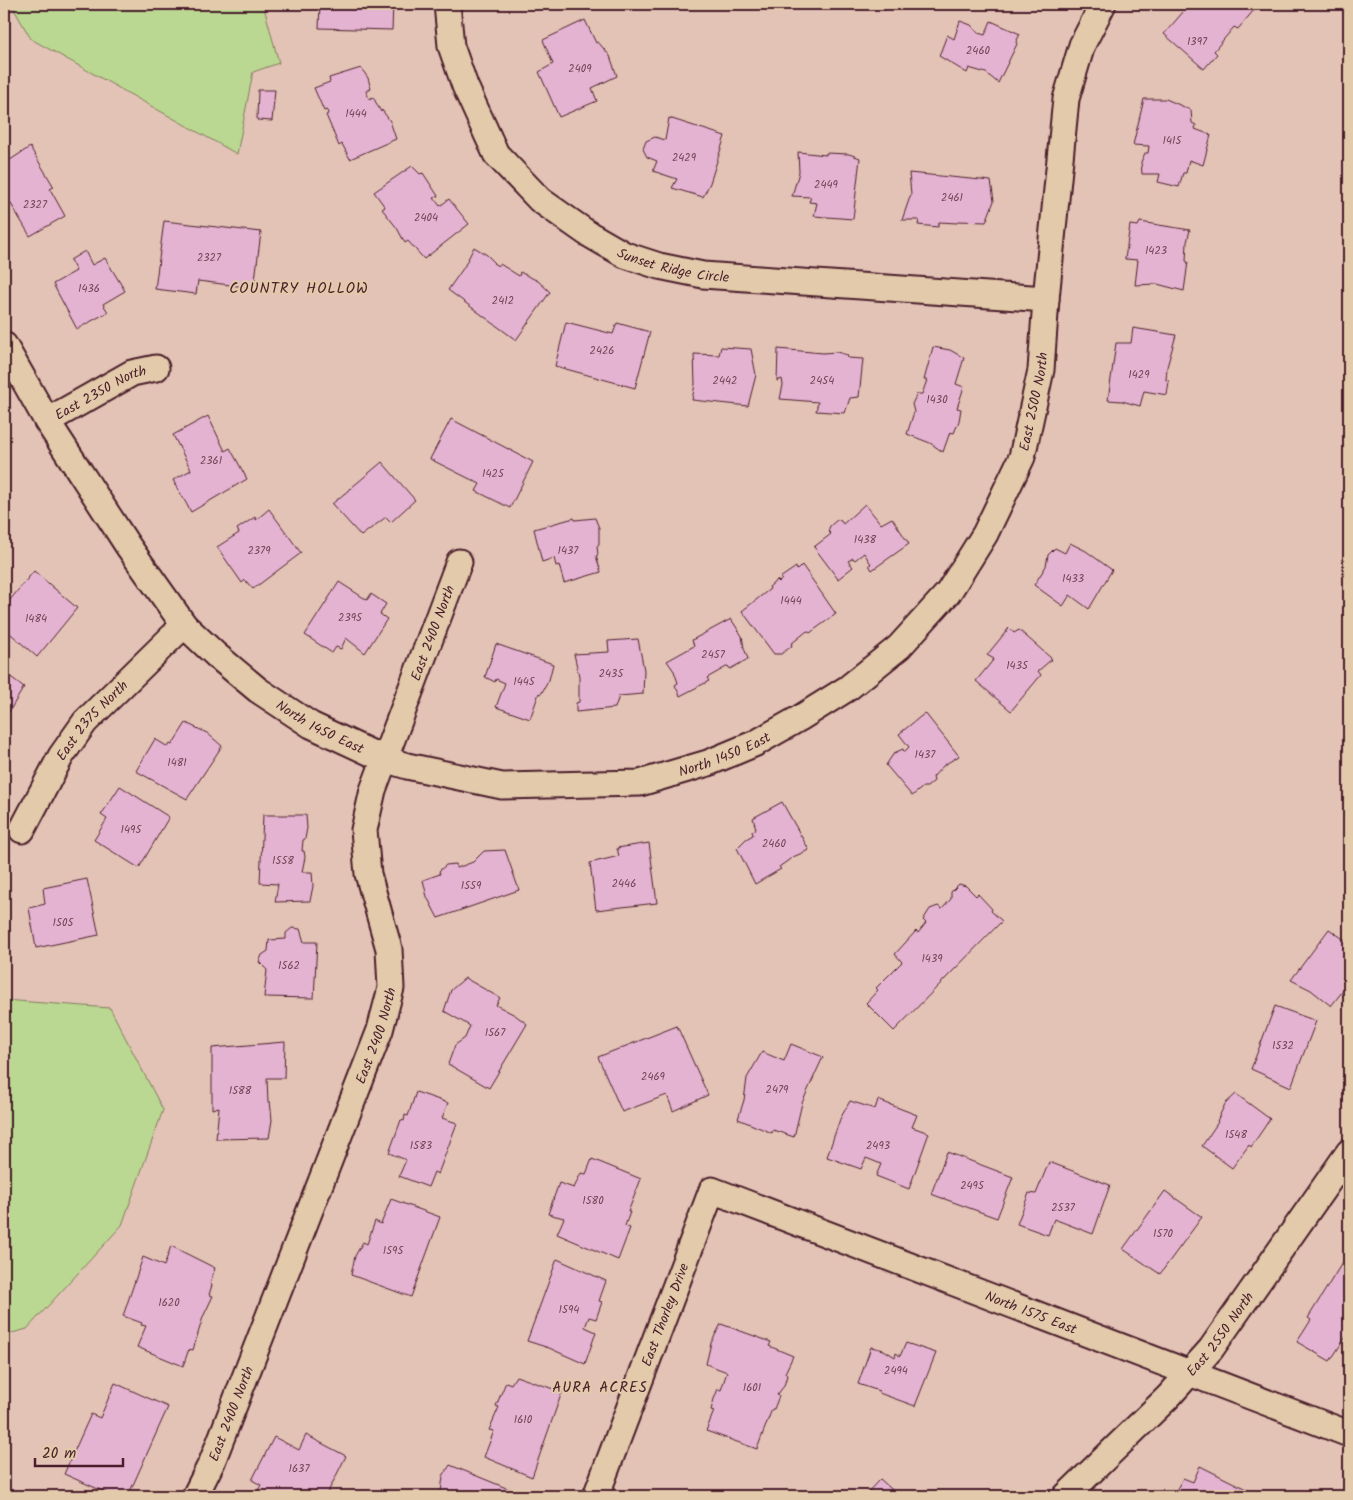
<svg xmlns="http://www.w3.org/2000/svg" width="1353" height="1500" viewBox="0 0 1353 1500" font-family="Kalam,sans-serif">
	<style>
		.green { fill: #bad891; stroke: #827c5e }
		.building { fill: #e5b3d2; stroke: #4a1f2b }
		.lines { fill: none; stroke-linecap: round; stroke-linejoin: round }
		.minor-casing { stroke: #4a1f2b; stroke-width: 29 }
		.minor { stroke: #e2caaa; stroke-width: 25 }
		.labels { text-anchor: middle; stroke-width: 4; stroke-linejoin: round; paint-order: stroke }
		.number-label { font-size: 11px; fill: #714455 }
		.street-label { font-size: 14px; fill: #4a1f2b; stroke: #e2caaa }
		.neighbourhood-label { font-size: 15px; letter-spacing: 1px; fill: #4a1f2b; stroke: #e2caaa }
	</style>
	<rect width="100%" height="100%" fill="#e3c3b6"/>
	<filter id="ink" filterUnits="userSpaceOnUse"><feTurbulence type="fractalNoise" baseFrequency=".02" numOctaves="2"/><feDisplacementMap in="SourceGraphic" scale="10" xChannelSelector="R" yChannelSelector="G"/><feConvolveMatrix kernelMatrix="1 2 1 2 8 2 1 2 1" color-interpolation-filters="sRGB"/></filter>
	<g filter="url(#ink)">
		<g class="green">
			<path d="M 11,4 L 263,4 L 279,63 L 253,72 L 237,154 L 31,39 Z"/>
			<path d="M 4,1000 L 110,1008 L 163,1110 L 122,1225 L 27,1329 L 4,1335 Z"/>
		</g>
		<g class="building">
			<path d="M 320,4 L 393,4 L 392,30 L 319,28 Z"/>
			<path d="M 871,4 L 888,4 L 885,10 Z"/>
			<path d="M 1190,4 L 1259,4 L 1238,29 L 1234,27 L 1214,51 L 1217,54 L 1204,69 L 1164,34 Z"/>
			<path d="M 585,20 L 596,43 L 598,42 L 610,56 L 617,76 L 592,88 L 597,101 L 559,117 L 539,72 L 553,64 L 543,40 Z"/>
			<path d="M 960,21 L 971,25 L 978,33 L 985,35 L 991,21 L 1020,34 L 1016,42 L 1017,44 L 998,83 L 986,73 L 969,68 L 967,73 L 939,56 L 947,35 L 954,39 Z"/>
			<path d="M 361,68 L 368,78 L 371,89 L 366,91 L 369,99 L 373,97 L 381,112 L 382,110 L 390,121 L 396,139 L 350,159 L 342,144 L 339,146 L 326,115 L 328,114 L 327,110 L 324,111 L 314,88 L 330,82 L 329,78 Z"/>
			<path d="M 258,90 L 275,90 L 272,121 L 257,120 Z"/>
			<path d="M 1144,99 L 1166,99 L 1191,110 L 1192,123 L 1196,125 L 1195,129 L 1211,135 L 1203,165 L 1189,160 L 1186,173 L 1183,173 L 1179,187 L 1158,182 L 1160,174 L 1142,174 L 1141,162 L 1145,153 L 1148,153 L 1149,146 L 1133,145 Z"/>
			<path d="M 669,118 L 725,136 L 710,183 L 703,197 L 672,188 L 677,179 L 653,171 L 657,161 L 647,157 L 643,149 L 646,141 L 655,137 L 665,140 Z"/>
			<path d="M 30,147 L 54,187 L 50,189 L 65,216 L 30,236 L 4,192 L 4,164 Z"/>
			<path d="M 798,152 L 826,155 L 826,153 L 849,154 L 860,158 L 853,219 L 814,216 L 817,203 L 809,202 L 811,197 L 792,196 L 799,172 Z"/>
			<path d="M 412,166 L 420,174 L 423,173 L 438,196 L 434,198 L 440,206 L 449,199 L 469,224 L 424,259 L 408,241 L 405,243 L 397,228 L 382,209 L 385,207 L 374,192 Z"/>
			<path d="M 909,173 L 991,181 L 994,201 L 986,222 L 958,221 L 957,223 L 939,222 L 938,227 L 918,225 L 919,220 L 902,220 L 911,194 Z"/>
			<path d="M 164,221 L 261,232 L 254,288 L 198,281 L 196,294 L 155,289 Z"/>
			<path d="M 1140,222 L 1190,230 L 1187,242 L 1186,261 L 1188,262 L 1184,291 L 1157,284 L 1135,285 L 1138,260 L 1125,259 L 1130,225 L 1138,226 Z"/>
			<path d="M 474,247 L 487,255 L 494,262 L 493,263 L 498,266 L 500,264 L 519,276 L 520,272 L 538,281 L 550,292 L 516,340 L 448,290 L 464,267 Z"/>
			<path d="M 85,251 L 92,265 L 105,258 L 125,291 L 103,304 L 108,312 L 77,329 L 53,284 L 76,271 L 70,260 Z"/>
			<path d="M 566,322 L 613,334 L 617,323 L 650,332 L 635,388 L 555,366 Z"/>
			<path d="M 1133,328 L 1176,335 L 1167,367 L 1166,380 L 1169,381 L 1167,395 L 1144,391 L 1140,406 L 1122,401 L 1108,400 L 1116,343 L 1131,343 Z"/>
			<path d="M 721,347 L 751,349 L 756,375 L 748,406 L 692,400 L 695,384 L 694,354 L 719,355 Z"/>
			<path d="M 933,347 L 950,350 L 964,358 L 956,384 L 964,387 L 957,408 L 961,409 L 959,421 L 954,433 L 950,432 L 943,452 L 930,443 L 907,434 L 914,412 L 912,404 L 917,394 L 922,394 L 927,380 L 924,380 Z"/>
			<path d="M 778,349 L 823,353 L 837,352 L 847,355 L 848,358 L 863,359 L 859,397 L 850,398 L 845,413 L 816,411 L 818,402 L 780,399 L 783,385 L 782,379 L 777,381 Z"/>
			<path d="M 208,416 L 225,451 L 230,448 L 247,479 L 191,512 L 173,480 L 191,470 L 173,435 Z"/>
			<path d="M 451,419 L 533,462 L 510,508 L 476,491 L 480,484 L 430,459 Z"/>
			<path d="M 382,462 L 415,500 L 391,522 L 386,517 L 361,536 L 332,504 Z"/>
			<path d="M 865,504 L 881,524 L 892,518 L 909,544 L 872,570 L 869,565 L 871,564 L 864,553 L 855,560 L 853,558 L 848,561 L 853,567 L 838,579 L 814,547 L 831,534 L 828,531 L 830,526 L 837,520 L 841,521 L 843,524 Z"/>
			<path d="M 269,509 L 301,553 L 253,589 L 245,580 L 242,583 L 217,547 L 239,533 L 237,529 L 255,517 L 256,520 Z"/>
			<path d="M 574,518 L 575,520 L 595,518 L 599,528 L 599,544 L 597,546 L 598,555 L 596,556 L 601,572 L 564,583 L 559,565 L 556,566 L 554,558 L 542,562 L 534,529 Z"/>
			<path d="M 1070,543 L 1086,551 L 1112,570 L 1089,609 L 1070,595 L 1063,606 L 1034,585 L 1046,566 L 1048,555 L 1055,548 L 1065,553 Z"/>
			<path d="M 802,565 L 836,614 L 810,633 L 807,631 L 791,644 L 792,646 L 781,654 L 774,654 L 742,611 L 770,589 L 769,587 L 777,580 L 779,582 L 782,579 L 780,578 L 796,567 L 797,570 Z"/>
			<path d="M 34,571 L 77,608 L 37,657 L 4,628 L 4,607 Z"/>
			<path d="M 339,582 L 367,600 L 371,594 L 386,604 L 380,614 L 387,619 L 365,653 L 346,638 L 341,649 L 336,647 L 332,653 L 305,635 Z"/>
			<path d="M 731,619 L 742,636 L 744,648 L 748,659 L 730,669 L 728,666 L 707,678 L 709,681 L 680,696 L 675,685 L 678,683 L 674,671 L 667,661 L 694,646 L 692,640 Z"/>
			<path d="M 1009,628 L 1014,633 L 1019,630 L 1052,659 L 1038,671 L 1041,675 L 1011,711 L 976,681 L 994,659 L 987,655 Z"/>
			<path d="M 638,639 L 644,670 L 643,694 L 619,696 L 615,708 L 576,712 L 576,703 L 579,702 L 579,676 L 574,654 L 609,652 L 608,641 Z"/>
			<path d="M 496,644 L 553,664 L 549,680 L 541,694 L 539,693 L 530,719 L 496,707 L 505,683 L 496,679 L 495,682 L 485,677 Z"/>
			<path d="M 4,672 L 24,687 L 4,720 Z"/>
			<path d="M 925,713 L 959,756 L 944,765 L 933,777 L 934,781 L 927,787 L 923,787 L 912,796 L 886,765 L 894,753 L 903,749 L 904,752 L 909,747 L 899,734 Z"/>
			<path d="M 186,723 L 207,733 L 222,746 L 187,799 L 136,771 L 155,739 L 168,747 L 170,744 L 172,745 Z"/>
			<path d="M 120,786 L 169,817 L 139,868 L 94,840 L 107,819 L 101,815 Z"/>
			<path d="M 782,802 L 809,850 L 793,857 L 779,867 L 781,869 L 755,884 L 737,848 L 746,839 L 753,835 L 752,831 L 756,829 L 753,818 Z"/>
			<path d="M 263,815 L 306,815 L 307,828 L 305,839 L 303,840 L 302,851 L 304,851 L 305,857 L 302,872 L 312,872 L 313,886 L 310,901 L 275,902 L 278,884 L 260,883 Z"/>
			<path d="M 649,843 L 657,903 L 596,910 L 590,863 L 619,856 L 617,848 Z"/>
			<path d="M 505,850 L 519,890 L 438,918 L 427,897 L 423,880 L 440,874 L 439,871 L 446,865 L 456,864 L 457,868 L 473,862 L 484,851 Z"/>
			<path d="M 87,879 L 99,935 L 36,948 L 29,908 L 45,904 L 43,888 Z"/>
			<path d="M 959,884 L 966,886 L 976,896 L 978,894 L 992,909 L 991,911 L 1002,921 L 894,1031 L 866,1003 L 878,990 L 876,988 L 902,962 L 895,954 L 916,931 L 918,933 L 926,923 L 923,920 L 930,909 L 938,906 L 942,909 L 951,899 L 951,892 Z"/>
			<path d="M 292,928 L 300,929 L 304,942 L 317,942 L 314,998 L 264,997 L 267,970 L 259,962 L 262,955 L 268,951 L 269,940 L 286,939 L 286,933 Z"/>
			<path d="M 1329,929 L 1349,943 L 1349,983 L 1331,1006 L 1311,990 L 1291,980 Z"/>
			<path d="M 465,978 L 500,998 L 496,1005 L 515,1015 L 527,1024 L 489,1088 L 448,1064 L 455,1045 L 465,1038 L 470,1026 L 444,1011 L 451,990 Z"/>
			<path d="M 1275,1006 L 1316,1021 L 1291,1087 L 1251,1069 Z"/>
			<path d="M 677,1026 L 708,1095 L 673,1111 L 667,1095 L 622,1112 L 598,1057 Z"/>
			<path d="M 285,1042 L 284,1078 L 267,1078 L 268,1103 L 270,1101 L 272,1120 L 269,1138 L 216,1139 L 219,1107 L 212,1109 L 212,1048 Z"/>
			<path d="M 791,1044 L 823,1057 L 802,1103 L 794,1137 L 773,1130 L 772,1133 L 738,1119 L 744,1100 L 747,1078 L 762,1052 L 784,1061 Z"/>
			<path d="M 416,1092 L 448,1103 L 442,1118 L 457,1123 L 438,1174 L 434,1172 L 428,1187 L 399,1176 L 406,1160 L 389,1153 L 401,1120 L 404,1121 L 405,1115 L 408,1116 Z"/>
			<path d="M 1236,1094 L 1270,1119 L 1251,1147 L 1249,1145 L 1232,1168 L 1202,1146 L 1218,1122 L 1217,1121 L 1225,1104 Z"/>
			<path d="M 878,1100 L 917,1115 L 912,1127 L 929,1133 L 909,1189 L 876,1176 L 881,1164 L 866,1158 L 861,1169 L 827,1157 L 840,1119 L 850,1101 L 875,1109 Z"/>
			<path d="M 947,1152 L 1013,1177 L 997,1218 L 931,1194 Z"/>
			<path d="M 592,1159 L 641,1179 L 628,1212 L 630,1212 L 625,1226 L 630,1228 L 618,1260 L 557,1234 L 564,1218 L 548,1214 L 559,1183 L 574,1188 L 581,1173 L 586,1174 Z"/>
			<path d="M 1049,1162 L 1110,1185 L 1093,1234 L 1054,1219 L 1048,1235 L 1017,1224 L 1029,1193 L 1036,1194 Z"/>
			<path d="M 1165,1191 L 1202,1217 L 1160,1274 L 1123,1249 Z"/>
			<path d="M 391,1199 L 440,1217 L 411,1297 L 351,1275 L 355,1256 L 363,1242 L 367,1244 L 375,1221 L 381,1224 Z"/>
			<path d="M 171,1246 L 215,1268 L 210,1284 L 212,1285 L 209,1295 L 213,1296 L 203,1317 L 193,1350 L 189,1349 L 183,1366 L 137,1347 L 146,1326 L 141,1325 L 142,1323 L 123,1316 L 143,1257 L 164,1266 Z"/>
			<path d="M 557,1259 L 606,1281 L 599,1301 L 602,1302 L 596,1319 L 589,1317 L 585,1327 L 596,1332 L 585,1364 L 549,1348 L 527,1341 Z"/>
			<path d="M 1342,1263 L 1349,1267 L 1349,1332 L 1330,1361 L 1297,1342 L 1311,1320 L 1308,1318 Z"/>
			<path d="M 721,1324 L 771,1342 L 769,1346 L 793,1356 L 785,1373 L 787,1375 L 784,1386 L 777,1395 L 779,1396 L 774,1409 L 772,1409 L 757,1449 L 706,1431 L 714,1411 L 711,1410 L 714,1399 L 718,1389 L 721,1390 L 727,1372 L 706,1364 L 711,1343 Z"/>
			<path d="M 906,1343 L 936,1353 L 915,1406 L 879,1393 L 879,1391 L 858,1384 L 871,1347 L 884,1350 L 895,1357 L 896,1353 L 900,1356 Z"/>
			<path d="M 516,1376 L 562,1392 L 532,1477 L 484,1457 L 494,1431 L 489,1430 L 499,1407 L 496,1406 L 506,1382 L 511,1384 Z"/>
			<path d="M 115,1383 L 168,1407 L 128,1496 L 114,1496 L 64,1474 L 91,1414 L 100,1418 Z"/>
			<path d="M 306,1435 L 346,1456 L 326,1496 L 255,1496 L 261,1485 L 252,1480 L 274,1437 L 299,1450 Z"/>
			<path d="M 450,1465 L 516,1492 L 514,1496 L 451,1496 L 441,1492 L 443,1476 Z"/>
			<path d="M 1200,1466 L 1250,1491 L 1247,1496 L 1173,1496 L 1183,1478 L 1193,1482 Z"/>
			<path d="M 880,1479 L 899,1496 L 864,1496 Z"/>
			<path d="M 1286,1492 L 1298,1496 L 1285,1496 Z"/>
		</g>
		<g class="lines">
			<g class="minor-casing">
				<g id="minor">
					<path id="s1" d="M 447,4 L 451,46 L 465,86 L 496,154 L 540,200 L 587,233 L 625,255 L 659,266 L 703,275 L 1046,299"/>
					<path id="s2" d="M 4,345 L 47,421 L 128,546 L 184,625 L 216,655 L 258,690 L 311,725 L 384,759 L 407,766 L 502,786 L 640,783 L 708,763 L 756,743 L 800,718 L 848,688 L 899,647 L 948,593 L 985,534 L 1022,457 L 1041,370 L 1046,299 L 1066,99 L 1082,45 L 1103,4"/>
					<path id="s3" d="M 47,421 L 132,373 L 156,368"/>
					<path id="s4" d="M 22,830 L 61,756 L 85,722 L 184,625"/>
					<path id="s5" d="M 195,1496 L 212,1462 L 380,1030 L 391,988 L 389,949 L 368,874 L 364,830 L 373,790 L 459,562"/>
					<path id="s6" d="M 596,1496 L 712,1190 L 1349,1434"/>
					<path id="s7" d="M 1066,1496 L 1168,1397 L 1211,1349 L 1349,1152"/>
				</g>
			</g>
			<use href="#minor" class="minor"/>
		</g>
	</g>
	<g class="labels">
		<g class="number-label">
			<text x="1197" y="45">1397</text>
			<text x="978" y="54">2460</text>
			<text x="580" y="72">2409</text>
			<text x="356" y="117">1444</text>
			<text x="1172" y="144">1415</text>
			<text x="684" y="161">2429</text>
			<text x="826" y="188">2449</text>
			<text x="952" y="201">2461</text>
			<text x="35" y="208">2327</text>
			<text x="426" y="221">2404</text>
			<text x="1156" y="254">1423</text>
			<text x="209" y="261">2327</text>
			<text x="89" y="292">1436</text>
			<text x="503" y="304">2412</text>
			<text x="602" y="354">2426</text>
			<text x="1139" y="378">1429</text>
			<text x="725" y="384">2442</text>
			<text x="822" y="384">2454</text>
			<text x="937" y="403">1430</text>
			<text x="211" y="464">2361</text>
			<text x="493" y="477">1425</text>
			<text x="865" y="543">1438</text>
			<text x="259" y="554">2379</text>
			<text x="568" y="554">1437</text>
			<text x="1073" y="582">1433</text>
			<text x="791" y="604">1444</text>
			<text x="350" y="621">2395</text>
			<text x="36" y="622">1484</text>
			<text x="713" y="658">2457</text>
			<text x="1017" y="669">1435</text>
			<text x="611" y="677">2435</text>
			<text x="524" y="685">1445</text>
			<text x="925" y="758">1437</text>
			<text x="177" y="766">1481</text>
			<text x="131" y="833">1495</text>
			<text x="774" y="847">2460</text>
			<text x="283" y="864">1558</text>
			<text x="624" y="887">2446</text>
			<text x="471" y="889">1559</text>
			<text x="63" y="926">1505</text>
			<text x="932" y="962">1439</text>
			<text x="289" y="969">1562</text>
			<text x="495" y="1036">1567</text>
			<text x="1283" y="1049">1532</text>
			<text x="653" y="1080">2469</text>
			<text x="777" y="1093">2479</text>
			<text x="240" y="1094">1588</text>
			<text x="1236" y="1138">1548</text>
			<text x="421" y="1149">1583</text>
			<text x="878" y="1149">2493</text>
			<text x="972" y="1189">2495</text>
			<text x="593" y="1204">1580</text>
			<text x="1063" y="1211">2537</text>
			<text x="1163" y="1237">1570</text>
			<text x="393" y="1254">1595</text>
			<text x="169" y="1306">1620</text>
			<text x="569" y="1313">1594</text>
			<text x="896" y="1374">2494</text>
			<text x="752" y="1391">1601</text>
			<text x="523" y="1423">1610</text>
			<text x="299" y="1472">1637</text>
		</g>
		<g class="street-label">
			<text dy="5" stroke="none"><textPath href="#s1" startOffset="374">Sunset Ridge Circle</textPath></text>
			<text dy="5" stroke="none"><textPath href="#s3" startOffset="61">East 2350 North</textPath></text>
			<text dy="5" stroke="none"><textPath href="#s2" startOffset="1415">East 2500 North</textPath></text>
			<text dy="5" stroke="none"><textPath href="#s5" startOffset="915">East 2400 North</textPath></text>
			<text dy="5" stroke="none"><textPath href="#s4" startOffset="131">East 2375 North</textPath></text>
			<text dy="5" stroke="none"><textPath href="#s2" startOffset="504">North 1450 East</textPath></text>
			<text dy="5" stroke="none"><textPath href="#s2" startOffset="924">North 1450 East</textPath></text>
			<text dy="5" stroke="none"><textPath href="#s5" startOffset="495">East 2400 North</textPath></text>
			<text dy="5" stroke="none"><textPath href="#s6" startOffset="669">North 1575 East</textPath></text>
			<text dy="5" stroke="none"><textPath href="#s6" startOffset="194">East Thorley Drive</textPath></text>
			<text dy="5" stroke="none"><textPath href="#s7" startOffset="224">East 2550 North</textPath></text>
			<text dy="5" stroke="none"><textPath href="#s5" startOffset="90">East 2400 North</textPath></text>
		</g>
		<g class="neighbourhood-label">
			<text x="299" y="293">COUNTRY HOLLOW</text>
			<text x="600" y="1392">AURA ACRES</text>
		</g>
	</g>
	<rect width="1353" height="1500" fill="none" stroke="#e2caaa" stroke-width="20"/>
	<rect x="10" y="10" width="1333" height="1480" fill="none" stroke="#4a1f2b" stroke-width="2" filter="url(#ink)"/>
	<path d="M35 1458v8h88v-8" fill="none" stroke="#4a1f2b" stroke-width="2.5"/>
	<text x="42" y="1458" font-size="15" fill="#4a1f2b" stroke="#e2caaa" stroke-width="4" paint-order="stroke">20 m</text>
</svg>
